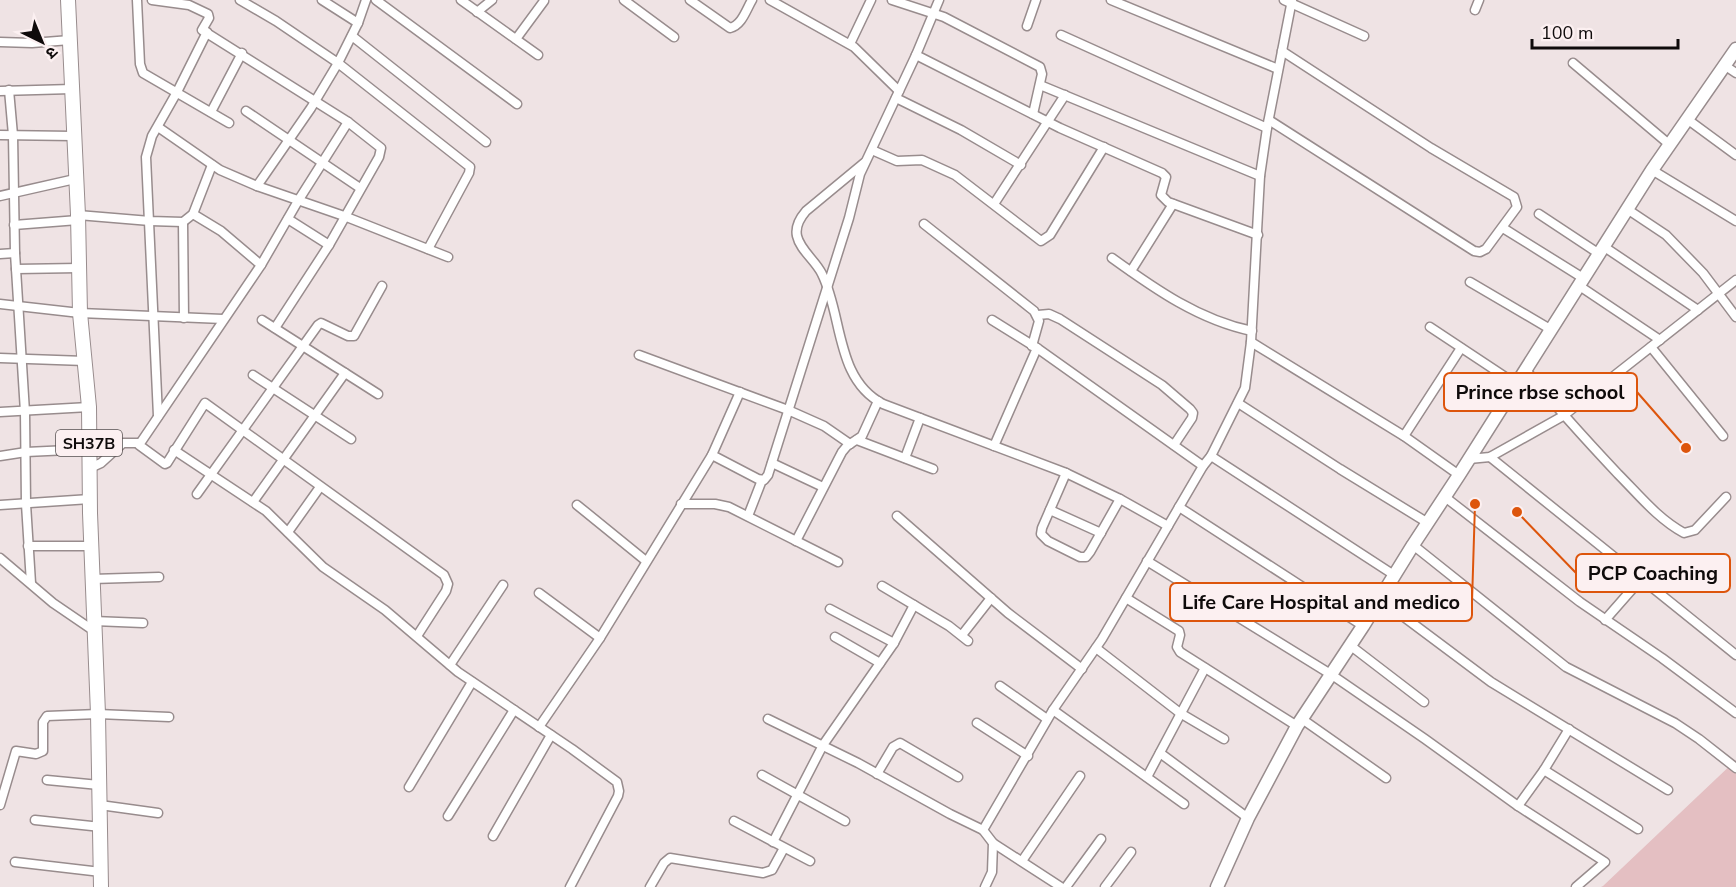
<svg xmlns="http://www.w3.org/2000/svg" width="1736" height="887" viewBox="0 0 1736 887" font-family="'Nunito Sans','Noto Sans Devanagari',sans-serif">
	<style>
		.green { fill: #e4bfc2 }
		.lines { fill: none; stroke-linecap: round; stroke-linejoin: round }
		.street-casing { stroke: #988c8d; stroke-width: 11 }
		.secondary-casing { stroke: #988c8d; stroke-width: 15 }
		.primary-casing { stroke: #988c8d; stroke-width: 16 }
		.street { stroke: #fff; stroke-width: 8 }
		.secondary { stroke: #fff; stroke-width: 12 }
		.primary { stroke: #fff; stroke-width: 14 }
		.labels { text-anchor: middle; stroke-width: 4.5; stroke-linejoin: round; paint-order: stroke }
		.shield { fill: #fcf0f1; stroke: #565050; stroke-width: 1.5 }
		.shield-label { font-size: 16px; font-weight: bold; fill: #0f0b0b }
		.leader { fill: none; stroke: #dd550c; stroke-width: 2 }
		.callout-dot { fill: #dd550c; stroke: #fcf0f1; stroke-width: 2 }
		.callout { fill: #fcf0f1; stroke: #dd550c; stroke-width: 2 }
		.callout-label { font-size: 20px; text-anchor: middle; font-weight: bold; fill: #0f0b0b }
	</style>
	<rect width="100%" height="100%" fill="#efe3e4"/>
	<path class="green" d="M 1736,760 L 1736,887 L 1601,887 L 1603,886 Z"/>
	<g class="lines">
		<g class="street-casing">
			<g id="street">
				<path d="M 137,0 L 140,64 L 143,73 L 229,123"/>
				<path d="M 152,0 L 189,5 L 208,14 L 209,18 L 202,30 L 348,122 L 381,148 L 379,157 L 329,245 L 275,328"/>
				<path d="M 240,0 L 276,21 L 338,63 L 358,23 L 366,0"/>
				<path d="M 322,0 L 358,23"/>
				<path d="M 376,0 L 517,104"/>
				<path d="M 461,0 L 538,55"/>
				<path d="M 624,0 L 674,37"/>
				<path d="M 690,0 L 730,28 C 742,25 746,10 752,0"/>
				<path d="M 770,0 L 854,47 L 899,91"/>
				<path d="M 892,0 L 944,17 L 1040,67 L 1042,74 L 1033,114"/>
				<path d="M 1111,0 L 1278,69"/>
				<path d="M 1284,0 L 1364,36"/>
				<path d="M 1475,10 L 1479,0"/>
				<path d="M 477,12 L 492,0"/>
				<path d="M 1027,26 L 1036,0"/>
				<path d="M 1061,35 L 1267,128"/>
				<path d="M 352,36 L 486,142"/>
				<path d="M 516,39 L 544,1"/>
				<path d="M 0,42 L 32,43 L 70,40"/>
				<path d="M 850,44 L 871,0"/>
				<path d="M 916,55 L 1060,128 L 1162,173 L 1166,177 L 1161,195 L 1168,202 L 1258,235"/>
				<path d="M 1573,63 L 1670,145"/>
				<path d="M 1724,65 L 1736,73"/>
				<path d="M 1040,85 L 1260,176"/>
				<path d="M 9,90 L 13,135 L 15,253 L 25,412 L 26,504 L 31,583"/>
				<path d="M 0,91 L 72,89"/>
				<path d="M 896,98 L 961,130 L 1021,165"/>
				<path d="M 246,111 L 360,188"/>
				<path d="M 211,112 L 242,53"/>
				<path d="M 1687,119 L 1736,155"/>
				<path d="M 1269,120 L 1474,251 L 1480,252 L 1486,249 L 1517,207 L 1514,197 L 1431,148 L 1282,51"/>
				<path d="M 348,122 L 298,201 L 261,265 L 139,445 L 165,464 L 167,463 L 205,403 L 444,575 L 448,584 L 446,591 L 417,636"/>
				<path d="M 158,127 L 220,170 L 257,186 L 344,216 L 448,257"/>
				<path d="M 0,135 L 73,136"/>
				<path d="M 872,150 L 897,161 L 922,160 L 955,175 L 1041,241 L 1050,235 L 1104,147"/>
				<path d="M 864,163 L 806,211 C 800,218 795,227 797,236 C 800,250 816,261 822,274 C 843,316 835,379 883,404 L 1066,473 L 1120,499 L 1168,526"/>
				<path d="M 1652,170 L 1736,221"/>
				<path d="M 257,186 L 311,108 L 338,63 L 470,167 L 469,173 L 428,249"/>
				<path d="M 0,196 L 75,179"/>
				<path d="M 994,204 L 1065,95"/>
				<path d="M 1627,209 L 1666,235 L 1703,273 L 1736,317"/>
				<path d="M 193,214 L 221,231 L 261,265"/>
				<path d="M 1539,214 L 1598,253"/>
				<path d="M 78,215 L 150,221 L 183,222 L 193,214 L 212,165"/>
				<path d="M 288,219 L 329,245"/>
				<path d="M 183,222 L 184,318"/>
				<path d="M 924,224 L 1034,311 L 1039,321 L 1032,346"/>
				<path d="M 14,225 L 78,220"/>
				<path d="M 1503,228 L 1583,278"/>
				<path d="M 1603,246 L 1698,310"/>
				<path d="M 0,254 L 15,253"/>
				<path d="M 1112,258 C 1155,289 1199,320 1252,331"/>
				<path d="M 16,269 L 79,268"/>
				<path d="M 1131,271 L 1173,204"/>
				<path d="M 1470,282 L 1550,329"/>
				<path d="M 1578,285 L 1660,340"/>
				<path d="M 0,304 L 80,313 L 223,319"/>
				<path d="M 1038,315 L 1049,314 L 1060,319 L 1162,385 L 1190,409 L 1193,413 L 1192,418 L 1174,445"/>
				<path d="M 262,320 L 378,394"/>
				<path d="M 992,320 L 1037,348 L 1203,466"/>
				<path d="M 1430,327 L 1516,384"/>
				<path d="M 1251,342 L 1404,436 L 1459,475"/>
				<path d="M 1651,347 L 1723,436"/>
				<path d="M 639,355 L 788,410 L 824,426 L 850,444"/>
				<path d="M 0,358 L 85,361"/>
				<path d="M 1525,369 C 1555,406 1586,440 1618,474 C 1639,495 1658,519 1684,533 L 1695,530 L 1726,497"/>
				<path d="M 253,375 L 351,439"/>
				<path d="M 1238,403 L 1340,469 L 1428,523"/>
				<path d="M 0,412 L 89,407"/>
				<path d="M 158,416 L 146,157 L 152,136 L 177,92 L 207,32"/>
				<path d="M 1404,436 L 1461,348"/>
				<path d="M 857,440 L 933,469"/>
				<path d="M 994,446 L 1037,348"/>
				<path d="M 174,450 L 266,511 L 323,567 L 385,610 L 458,672 L 572,749 L 617,782 L 619,791 L 618,796 L 570,887"/>
				<path d="M 712,455 L 758,479 L 764,480 L 768,475 L 849,218 L 860,174 L 916,55 L 939,0"/>
				<path d="M 0,456 L 26,452 L 90,449"/>
				<path d="M 1211,456 L 1394,575"/>
				<path d="M 1490,457 L 1736,655"/>
				<path d="M 905,458 L 920,418"/>
				<path d="M 1469,459 L 1490,457 L 1563,416 L 1736,280"/>
				<path d="M 772,463 L 823,487"/>
				<path d="M 90,468 L 101,463 L 123,443 L 139,443"/>
				<path d="M 1066,473 L 1042,528 L 1041,534 L 1048,541 L 1080,557 L 1086,557 L 1090,552 L 1120,499"/>
				<path d="M 197,494 L 318,325 L 321,323 L 348,336 L 354,336 L 382,286"/>
				<path d="M 1445,497 L 1580,602 L 1662,658 L 1736,713"/>
				<path d="M 253,502 L 345,373"/>
				<path d="M 681,504 L 715,504 L 729,507 L 838,562"/>
				<path d="M 0,505 L 90,499"/>
				<path d="M 577,505 L 646,561"/>
				<path d="M 1179,507 L 1363,626"/>
				<path d="M 1050,510 L 1101,533"/>
				<path d="M 748,516 L 762,480"/>
				<path d="M 897,516 L 1008,613 L 1082,669"/>
				<path d="M 288,532 L 320,487"/>
				<path d="M 796,541 L 842,452 L 847,446 L 862,436 L 878,401"/>
				<path d="M 1413,545 L 1566,667 L 1675,723 L 1699,739 L 1736,768"/>
				<path d="M 28,546 L 91,546"/>
				<path d="M 0,558 L 53,603 L 94,631"/>
				<path d="M 1147,561 L 1332,675 L 1425,739 L 1518,806 L 1605,862 L 1576,887"/>
				<path d="M 92,579 L 159,577"/>
				<path d="M 882,586 L 949,626 L 968,641"/>
				<path d="M 539,593 L 600,638"/>
				<path d="M 1126,598 L 1179,631 L 1180,635 L 1177,647 L 1180,652 L 1297,726"/>
				<path d="M 1380,599 L 1491,682 L 1668,790"/>
				<path d="M 830,609 L 894,643"/>
				<path d="M 1605,620 L 1641,579"/>
				<path d="M 94,621 L 143,623"/>
				<path d="M 962,635 L 991,598"/>
				<path d="M 835,637 L 880,663"/>
				<path d="M 1351,646 L 1424,702"/>
				<path d="M 1096,648 L 1180,713 L 1224,739"/>
				<path d="M 450,665 L 503,585"/>
				<path d="M 1000,686 L 1047,719"/>
				<path d="M 1053,710 L 1184,804"/>
				<path d="M 768,719 L 858,763 L 950,814 L 983,830"/>
				<path d="M 1302,719 L 1386,778"/>
				<path d="M 977,723 L 1028,756"/>
				<path d="M 539,727 L 600,638 L 712,455 L 740,392"/>
				<path d="M 1160,753 L 1248,818"/>
				<path d="M 1544,770 L 1638,829"/>
				<path d="M 877,774 L 893,747 L 900,743 L 958,777"/>
				<path d="M 762,775 L 845,821"/>
				<path d="M 1147,777 L 1205,668"/>
				<path d="M 47,780 L 99,785"/>
				<path d="M 409,787 L 472,682"/>
				<path d="M 0,805 L 16,751 L 36,754 L 43,751 L 43,722 L 47,716 L 98,714 L 169,717"/>
				<path d="M 100,805 L 158,813"/>
				<path d="M 1518,806 L 1544,770 L 1569,729"/>
				<path d="M 448,816 L 514,710"/>
				<path d="M 35,820 L 101,827"/>
				<path d="M 734,821 L 810,861"/>
				<path d="M 493,836 L 551,735"/>
				<path d="M 773,842 L 823,745 L 894,643 L 914,605"/>
				<path d="M 993,843 L 1061,887"/>
				<path d="M 1022,861 L 1080,776"/>
				<path d="M 15,862 L 101,872"/>
				<path d="M 650,887 L 664,863 L 670,858 L 763,873 L 772,870 L 784,848"/>
				<path d="M 985,887 L 992,872 L 993,843 L 983,830 L 1053,710 L 1102,639 L 1203,466 L 1211,456 L 1245,388 L 1251,342 L 1260,176 L 1267,128 L 1292,0"/>
				<path d="M 1066,887 L 1101,839"/>
				<path d="M 1105,887 L 1131,852"/>
			</g>
		</g>
		<g class="secondary-casing">
			<path id="secondary" d="M 1217,887 L 1248,818 L 1297,726 L 1363,626 L 1413,545 L 1459,475 L 1652,170 L 1736,49"/>
		</g>
		<g class="primary-casing">
			<path id="primary" d="M 68,0 L 78,215 L 80,313 L 89,407 L 90,513 L 98,714 L 101,887"/>
		</g>
		<use href="#street" class="street"/>
		<use href="#secondary" class="secondary"/>
		<use href="#primary" class="primary"/>
	</g>
	<g class="labels">
		<rect class="shield" x="56" y="430" width="66" height="26" rx="4.5"/>
		<g class="shield-label">
			<text x="89" y="449">SH37B</text>
		</g>
	</g>
	<path class="leader" d="M1686 448L1637 392M1517 512L1576 573M1475 504L1472 602"/>
	<g class="callout-dot">
		<circle cx="1686" cy="448" r="6"/>
		<circle cx="1517" cy="512" r="6"/>
		<circle cx="1475" cy="504" r="6"/>
	</g>
	<g class="callout">
		<rect x="1444" y="373" width="193" height="38" rx="6"/>
		<rect x="1576" y="554" width="154" height="38" rx="6"/>
		<rect x="1170" y="583" width="302" height="38" rx="6"/>
	</g>
	<g class="callout-label">
		<text x="1540" y="399">Prince rbse school</text>
		<text x="1653" y="580">PCP Coaching</text>
		<text x="1321" y="609">Life Care Hospital and medico</text>
	</g>
	<g transform="translate(42 42) rotate(137)" stroke="#fcf0f1" stroke-width="4.5" paint-order="stroke">
	<path d="M0-4.5L10 22L0 15L-10 22Z" fill="#0f0b0b"/>
	<text y="-9" font-size="16" font-weight="bold" text-anchor="middle" fill="#0f0b0b">उ</text>
	</g>
	<path d="M1532 39v9h146v-9" fill="none" stroke="#0f0b0b" stroke-width="3"/>
	<text x="1541" y="39" font-size="18" fill="#0f0b0b" stroke="#fcf0f1" stroke-width="4.5" paint-order="stroke">100 m</text>
</svg>
